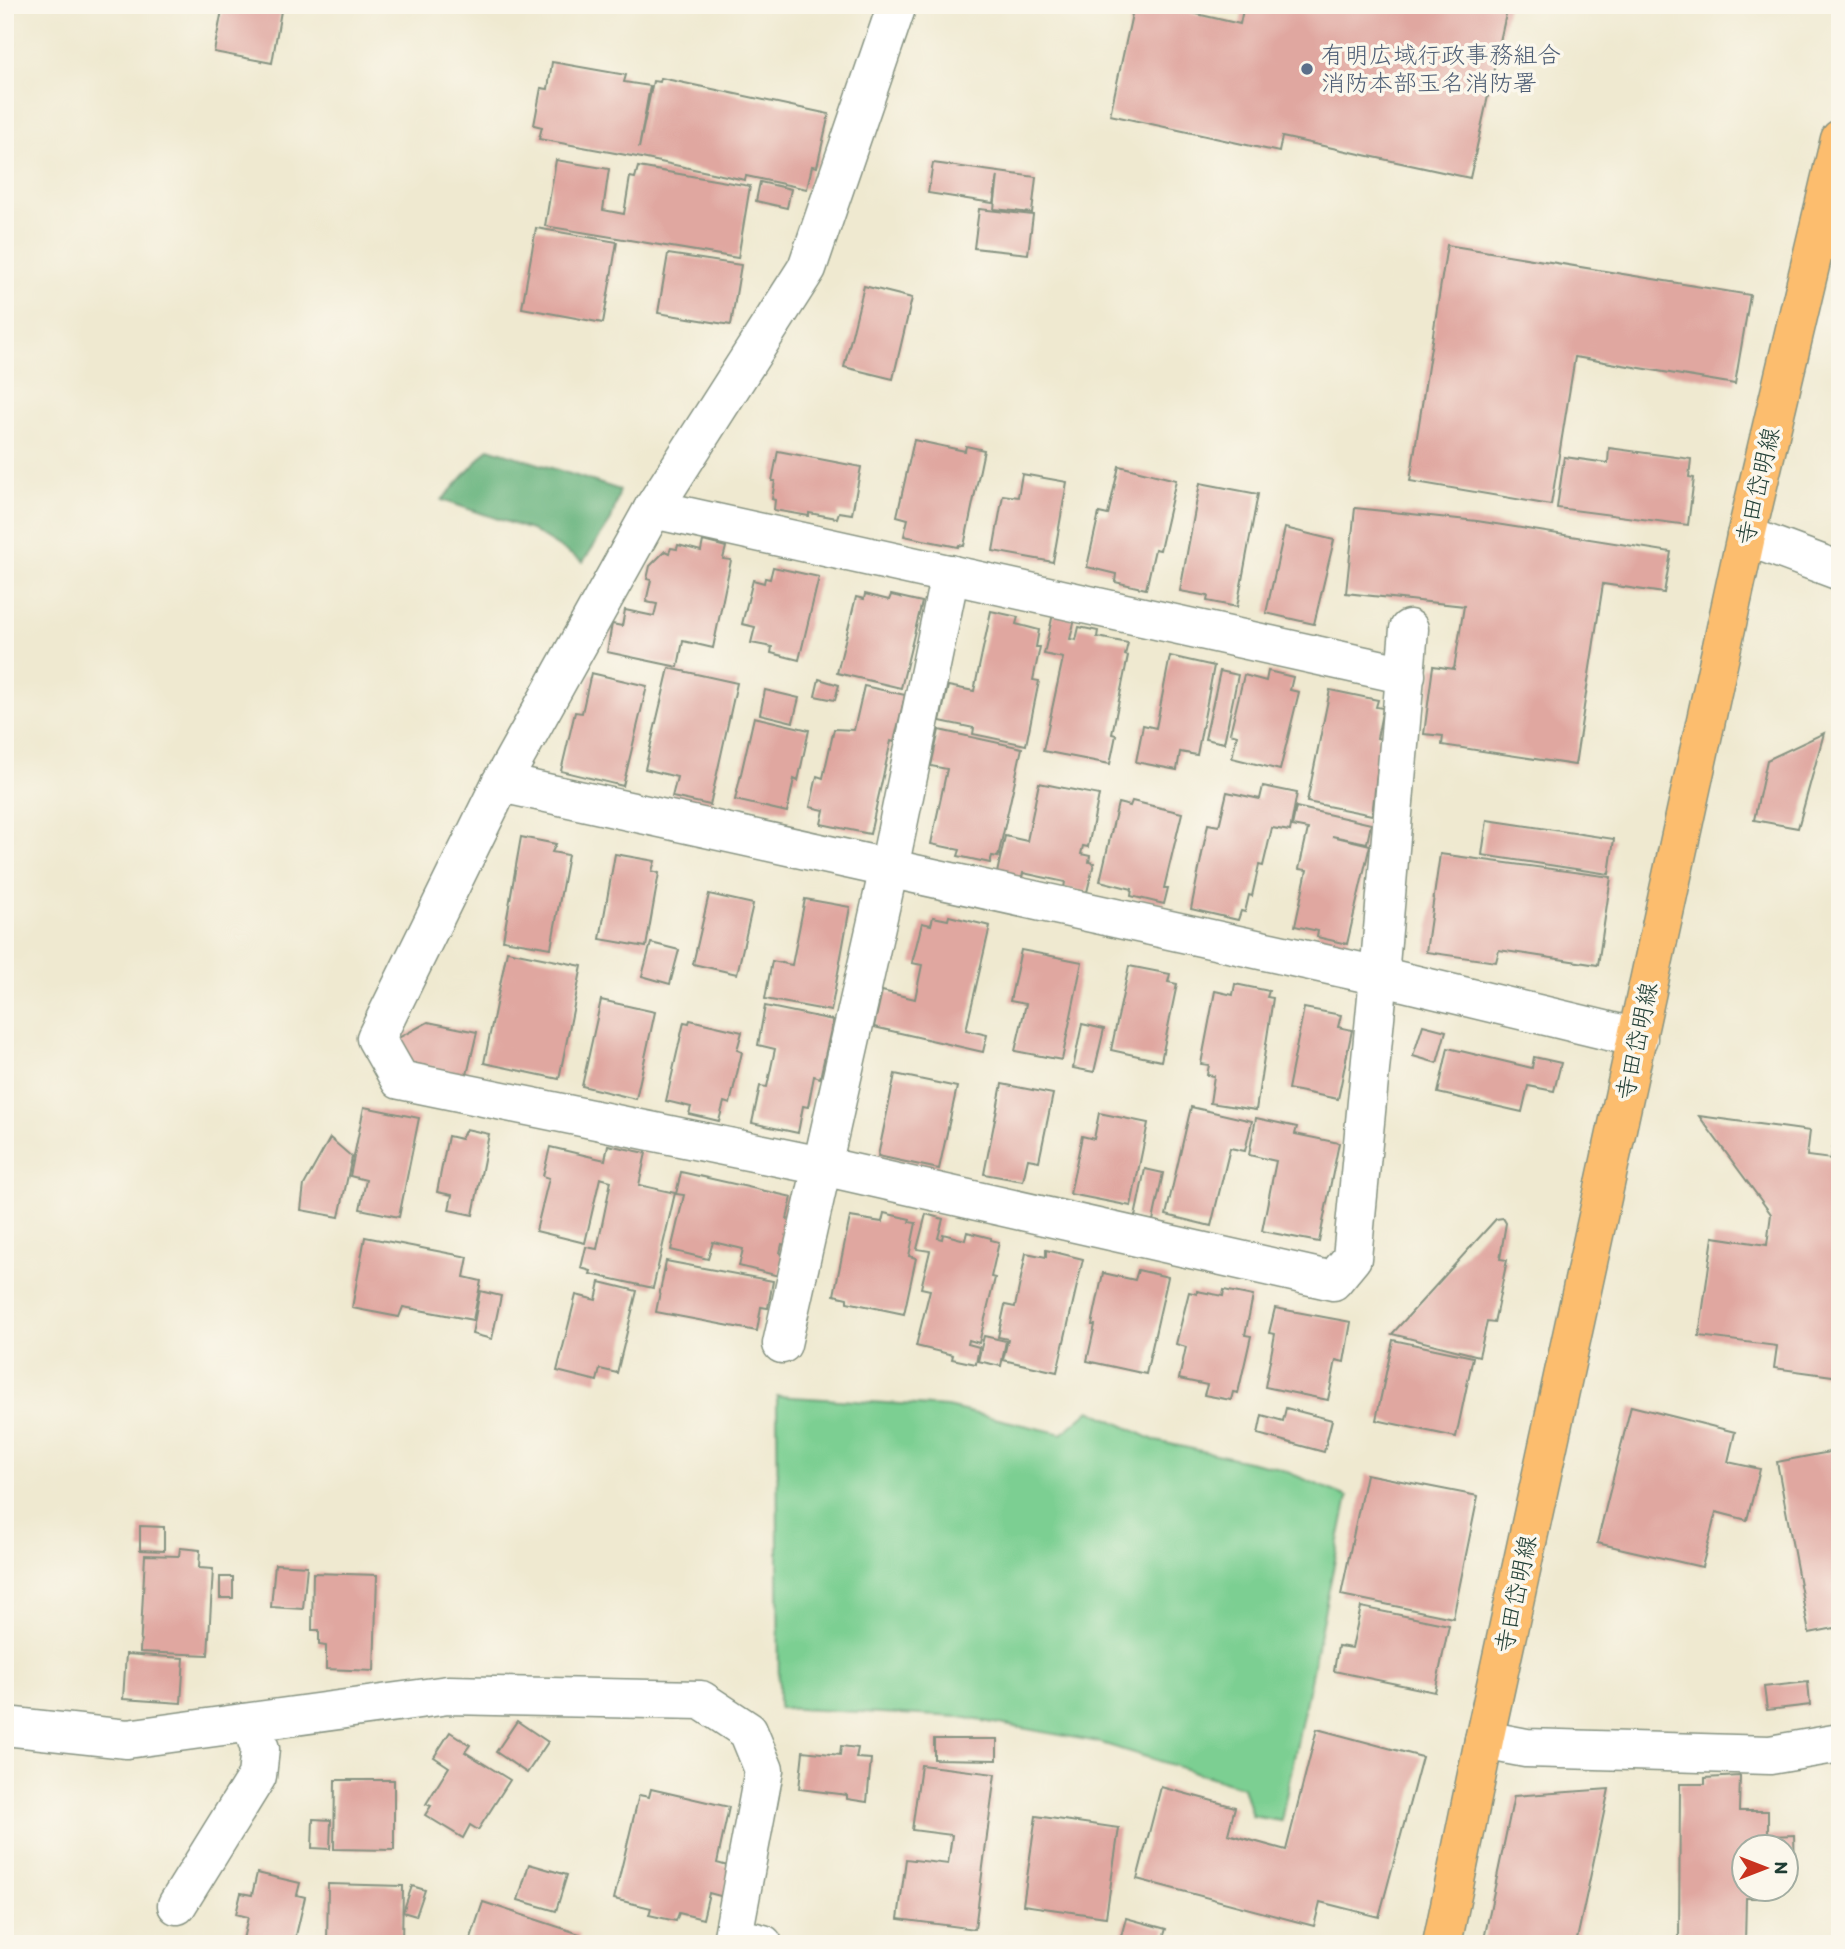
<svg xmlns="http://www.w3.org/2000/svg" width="1845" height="1949" viewBox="0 0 1845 1949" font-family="Itim,'Klee One',sans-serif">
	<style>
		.green { fill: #7ccf92; stroke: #4e8663; stroke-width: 2 }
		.forest { fill: #65b27c; stroke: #427858; stroke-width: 2 }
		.building { fill: #e0a7a0 }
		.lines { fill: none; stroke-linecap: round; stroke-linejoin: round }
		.minor-casing { stroke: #879382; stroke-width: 41 }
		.major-casing { stroke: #879382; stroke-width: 41 }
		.minor { stroke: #fff; stroke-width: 38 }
		.major { stroke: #fcbd6e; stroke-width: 38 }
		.service-dot { fill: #5c6f8a; stroke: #fbf7ec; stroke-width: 2.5 }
		.labels { text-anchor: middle; stroke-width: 7; stroke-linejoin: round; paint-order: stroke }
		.service-label { font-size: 24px; fill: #4e5e75; stroke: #fbf7ec; text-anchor: start }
		.street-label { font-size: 24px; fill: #1f3d34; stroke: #fbf7ec }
	</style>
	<rect width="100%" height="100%" fill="#fbf7ec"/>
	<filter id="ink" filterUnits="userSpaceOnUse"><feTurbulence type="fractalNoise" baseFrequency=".0143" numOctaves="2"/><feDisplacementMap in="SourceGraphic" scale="14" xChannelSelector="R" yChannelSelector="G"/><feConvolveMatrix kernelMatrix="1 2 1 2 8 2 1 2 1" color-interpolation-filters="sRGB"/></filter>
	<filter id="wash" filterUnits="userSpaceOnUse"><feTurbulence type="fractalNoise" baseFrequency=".00686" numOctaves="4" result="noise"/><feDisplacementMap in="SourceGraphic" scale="28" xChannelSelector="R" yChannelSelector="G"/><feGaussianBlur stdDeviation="1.57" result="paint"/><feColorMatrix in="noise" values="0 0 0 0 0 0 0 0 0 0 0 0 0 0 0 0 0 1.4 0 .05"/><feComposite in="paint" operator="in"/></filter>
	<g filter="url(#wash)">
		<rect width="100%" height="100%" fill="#efe9d0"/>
		<path class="green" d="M 777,1396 L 947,1407 L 1062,1434 L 1090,1410 L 1156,1441 L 1275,1467 L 1348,1497 L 1281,1821 L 1252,1816 L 1243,1787 L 1098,1742 L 961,1717 L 779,1708 Z"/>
		<path class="forest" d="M 489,448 L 620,490 L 611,520 L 583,562 L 531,530 L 442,500 Z"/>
		<g id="blocks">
			<g class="building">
				<path d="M 223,5 L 282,5 L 272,63 L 214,52 Z"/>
				<path d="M 1134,5 L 1158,5 L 1240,24 L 1244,5 L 1508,5 L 1470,178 L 1282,137 L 1279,152 L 1110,115 Z"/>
				<path d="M 552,62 L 626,75 L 624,82 L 650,86 L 639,148 L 653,81 L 660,82 L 661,78 L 829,114 L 817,167 L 812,166 L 807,189 L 746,176 L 745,180 L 637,157 L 539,139 L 542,127 L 534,125 L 541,88 L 548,89 Z"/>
				<path d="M 556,160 L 609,169 L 603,210 L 624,214 L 630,177 L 635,178 L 638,167 L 750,186 L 738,258 L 545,226 Z"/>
				<path d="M 933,163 L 1036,177 L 1032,213 L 994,209 L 998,176 L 993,203 L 928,193 Z"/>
				<path d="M 760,182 L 791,189 L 787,208 L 756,201 Z"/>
				<path d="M 979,209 L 1033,215 L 1028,254 L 974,248 Z"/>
				<path d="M 536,228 L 617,242 L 603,323 L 522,308 Z"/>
				<path d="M 1447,245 L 1750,295 L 1735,384 L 1575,357 L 1551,505 L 1410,481 Z"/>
				<path d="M 668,254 L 741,265 L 731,325 L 658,313 Z"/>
				<path d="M 864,286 L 912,298 L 893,379 L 844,367 Z"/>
				<path d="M 914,440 L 965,451 L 966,446 L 984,450 L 964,546 L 959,545 L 958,547 L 904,536 L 908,519 L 897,516 Z"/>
				<path d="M 1609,448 L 1691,459 L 1689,477 L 1694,478 L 1688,525 L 1557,508 L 1564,457 L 1608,463 Z"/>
				<path d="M 778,451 L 861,467 L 852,514 L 839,512 L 837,518 L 809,513 L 809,516 L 774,510 L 775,500 L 772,499 L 775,481 L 772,481 Z"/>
				<path d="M 1119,466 L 1176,480 L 1160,550 L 1155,549 L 1146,589 L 1115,582 L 1116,574 L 1087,567 L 1099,513 L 1108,515 Z"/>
				<path d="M 1022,474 L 1067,482 L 1053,562 L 993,551 L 1003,495 L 1018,497 Z"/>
				<path d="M 1200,483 L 1258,494 L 1237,607 L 1207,601 L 1208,596 L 1180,591 Z"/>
				<path d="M 1355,508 L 1477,521 L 1671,552 L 1664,593 L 1603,584 L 1575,765 L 1442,745 L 1443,736 L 1424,734 L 1433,666 L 1454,669 L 1464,606 L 1346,593 Z"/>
				<path d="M 1285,528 L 1334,540 L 1314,624 L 1266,613 Z"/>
				<path d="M 703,541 L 726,547 L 723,559 L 731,560 L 713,648 L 683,641 L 678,667 L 607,652 L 612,624 L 622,626 L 625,610 L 654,616 L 657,604 L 646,602 L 651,580 L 647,579 L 650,566 L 665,551 L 669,553 L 671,548 L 677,549 L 678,545 L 701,551 Z"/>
				<path d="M 773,567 L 819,577 L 799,660 L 771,653 L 772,647 L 751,643 L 755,627 L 742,624 L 753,580 L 764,583 L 765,578 L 770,579 Z"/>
				<path d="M 865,594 L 889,600 L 891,595 L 922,602 L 901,688 L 837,673 L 856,597 L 864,599 Z"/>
				<path d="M 991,611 L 1018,617 L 1016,624 L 1039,630 L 1036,647 L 1040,647 L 1033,680 L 1039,681 L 1026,745 L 973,734 L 974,728 L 940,721 L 948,686 L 974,691 Z"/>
				<path d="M 1053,614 L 1075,619 L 1070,639 L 1076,640 L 1079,627 L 1098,631 L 1097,637 L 1128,643 L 1125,655 L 1128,656 L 1112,734 L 1116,735 L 1110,764 L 1043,751 L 1063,658 L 1044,654 Z"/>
				<path d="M 1170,656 L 1214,666 L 1197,755 L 1180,752 L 1177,770 L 1136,762 L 1143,725 L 1156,728 Z"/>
				<path d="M 669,668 L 737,683 L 710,805 L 672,797 L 677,777 L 645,769 Z"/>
				<path d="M 1220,671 L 1238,675 L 1224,743 L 1205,739 Z"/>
				<path d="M 1268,671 L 1293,677 L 1290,690 L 1299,692 L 1280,770 L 1232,758 L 1237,735 L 1230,733 L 1244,675 L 1266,681 Z"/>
				<path d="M 591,673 L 647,686 L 623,786 L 561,771 L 575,712 L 582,713 Z"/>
				<path d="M 819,679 L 839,685 L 835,700 L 815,696 Z"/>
				<path d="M 864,686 L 905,695 L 894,742 L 891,741 L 870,834 L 821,824 L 824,810 L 810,807 L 817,776 L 823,778 L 834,729 L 854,730 Z"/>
				<path d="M 765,690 L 799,698 L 793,722 L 760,714 Z"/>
				<path d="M 1330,690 L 1378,700 L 1376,707 L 1383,708 L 1377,738 L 1381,739 L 1372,815 L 1307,802 Z"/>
				<path d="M 754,717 L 809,730 L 798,781 L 794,779 L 787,812 L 735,800 Z"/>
				<path d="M 939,730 L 1022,748 L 998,857 L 992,856 L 990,863 L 958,856 L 960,850 L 931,844 L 947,769 L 931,766 Z"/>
				<path d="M 1824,733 L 1798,828 L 1754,820 L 1767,760 Z"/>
				<path d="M 1039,783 L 1099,795 L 1088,847 L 1083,846 L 1081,854 L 1090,856 L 1089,862 L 1094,863 L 1087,892 L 1064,888 L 1065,882 L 1023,873 L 1022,878 L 997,873 L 1005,836 L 1027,841 Z"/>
				<path d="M 1263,786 L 1297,793 L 1290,831 L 1272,828 L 1263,866 L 1259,865 L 1252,896 L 1249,895 L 1245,912 L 1241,911 L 1238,920 L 1191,909 L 1208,824 L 1219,826 L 1227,792 L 1260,799 Z"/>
				<path d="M 1132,801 L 1182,813 L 1164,888 L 1168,888 L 1164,904 L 1131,896 L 1132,889 L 1100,881 L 1118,803 L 1130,806 Z"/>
				<path d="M 1296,807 L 1371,824 L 1367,843 L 1332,836 L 1370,845 L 1347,944 L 1317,937 L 1318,931 L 1295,926 L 1307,870 L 1299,869 L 1308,829 L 1292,826 Z"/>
				<path d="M 1487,820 L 1614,839 L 1609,874 L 1482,855 Z"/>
				<path d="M 521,837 L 556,844 L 552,852 L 568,855 L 551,948 L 503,940 Z"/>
				<path d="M 615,854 L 655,861 L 652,871 L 659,873 L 646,947 L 600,939 Z"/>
				<path d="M 1440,854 L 1611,877 L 1598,965 L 1499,950 L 1496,962 L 1426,952 Z"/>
				<path d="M 709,894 L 753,904 L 737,974 L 693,964 Z"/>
				<path d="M 805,899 L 850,907 L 831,1011 L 765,999 L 772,961 L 792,965 Z"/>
				<path d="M 949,916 L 990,926 L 966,1030 L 987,1035 L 983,1052 L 874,1027 L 882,991 L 915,999 L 922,965 L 912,963 L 922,923 L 931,925 L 933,917 L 948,920 Z"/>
				<path d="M 651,943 L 679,950 L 670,984 L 642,976 Z"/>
				<path d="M 1021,950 L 1082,962 L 1062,1060 L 1015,1051 L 1026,1004 L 1010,1001 Z"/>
				<path d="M 507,951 L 582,966 L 559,1079 L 484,1063 Z"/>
				<path d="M 1129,966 L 1170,974 L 1168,982 L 1177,984 L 1161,1061 L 1111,1050 Z"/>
				<path d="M 1235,984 L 1269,991 L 1267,997 L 1273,998 L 1256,1110 L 1210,1103 L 1214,1076 L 1207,1075 L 1209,1065 L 1201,1064 L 1215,991 L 1233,995 Z"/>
				<path d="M 601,1000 L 655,1012 L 636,1099 L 582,1086 Z"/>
				<path d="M 765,1006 L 833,1020 L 820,1078 L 814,1076 L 808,1107 L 803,1106 L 798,1133 L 752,1123 L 760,1086 L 767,1087 L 775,1049 L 758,1045 Z"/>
				<path d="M 1304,1008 L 1341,1015 L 1338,1027 L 1352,1030 L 1338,1099 L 1288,1089 Z"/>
				<path d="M 690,1020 L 742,1032 L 737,1050 L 742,1052 L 730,1104 L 724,1102 L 719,1121 L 689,1114 L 691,1107 L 666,1101 L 684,1022 L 689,1023 Z"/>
				<path d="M 428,1022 L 477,1032 L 467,1075 L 412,1063 L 398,1046 L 398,1038 Z"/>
				<path d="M 1082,1024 L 1104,1029 L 1094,1072 L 1073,1068 Z"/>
				<path d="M 1423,1025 L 1446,1031 L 1437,1063 L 1413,1056 Z"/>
				<path d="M 1448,1048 L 1532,1068 L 1534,1057 L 1561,1063 L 1554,1091 L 1528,1086 L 1522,1112 L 1438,1093 Z"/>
				<path d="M 895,1074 L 957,1087 L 939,1169 L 878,1156 Z"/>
				<path d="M 1002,1084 L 1053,1094 L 1039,1161 L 1028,1159 L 1023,1181 L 984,1174 Z"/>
				<path d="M 364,1107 L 419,1118 L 399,1217 L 360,1209 L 366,1180 L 350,1176 Z"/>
				<path d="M 1191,1107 L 1252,1121 L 1245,1151 L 1230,1148 L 1211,1226 L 1166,1215 Z"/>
				<path d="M 1099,1113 L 1148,1123 L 1131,1206 L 1070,1194 L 1082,1136 L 1094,1139 Z"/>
				<path d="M 1699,1116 L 1810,1131 L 1807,1156 L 1831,1159 L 1835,1132 L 1840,1132 L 1840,1377 L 1774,1368 L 1777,1346 L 1699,1336 L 1713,1237 L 1767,1245 L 1771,1214 Z"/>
				<path d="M 1256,1118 L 1297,1127 L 1295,1134 L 1339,1143 L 1319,1242 L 1262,1231 L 1276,1161 L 1249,1155 Z"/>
				<path d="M 466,1129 L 489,1134 L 473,1215 L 449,1210 L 452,1195 L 437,1192 L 448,1136 L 461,1139 Z"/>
				<path d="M 330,1138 L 352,1157 L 339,1217 L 301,1210 L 304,1185 Z"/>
				<path d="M 608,1145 L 646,1153 L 639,1185 L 675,1193 L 653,1288 L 590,1274 L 591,1271 L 581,1268 L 586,1247 L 597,1249 L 611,1181 L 600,1178 L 585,1243 L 536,1231 L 549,1178 L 543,1176 L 550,1147 L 605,1160 Z"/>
				<path d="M 1145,1169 L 1163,1173 L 1153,1221 L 1135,1217 Z"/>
				<path d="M 681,1172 L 792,1197 L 787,1219 L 791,1220 L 785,1245 L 782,1244 L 780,1253 L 784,1255 L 779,1276 L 739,1266 L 743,1249 L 713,1242 L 708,1259 L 671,1250 L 684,1195 L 676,1194 Z"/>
				<path d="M 884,1213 L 910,1219 L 909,1222 L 916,1223 L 909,1256 L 916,1258 L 904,1314 L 847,1302 L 847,1298 L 834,1295 L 850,1217 L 882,1222 Z"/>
				<path d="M 926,1214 L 943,1219 L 938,1238 L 942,1239 L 943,1234 L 965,1240 L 967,1232 L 991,1238 L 991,1240 L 999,1242 L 991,1277 L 995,1278 L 979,1343 L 969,1340 L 968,1344 L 979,1347 L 976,1364 L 952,1359 L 953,1355 L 916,1346 L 930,1290 L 921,1288 L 930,1251 L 917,1249 Z"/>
				<path d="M 1503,1218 L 1506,1223 L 1500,1259 L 1507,1260 L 1494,1323 L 1487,1322 L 1479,1356 L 1392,1334 L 1496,1219 Z"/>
				<path d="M 365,1237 L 468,1257 L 464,1277 L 481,1281 L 473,1320 L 403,1307 L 399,1317 L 352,1308 Z"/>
				<path d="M 1046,1250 L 1083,1259 L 1057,1372 L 1003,1360 L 1008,1339 L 998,1337 L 1005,1305 L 1015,1307 L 1026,1253 L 1046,1257 Z"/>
				<path d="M 666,1261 L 773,1281 L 768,1308 L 761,1307 L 757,1331 L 656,1312 Z"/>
				<path d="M 1138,1270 L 1168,1277 L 1146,1374 L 1087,1361 L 1095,1325 L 1092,1325 L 1103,1273 L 1135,1280 Z"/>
				<path d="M 600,1282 L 637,1291 L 617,1373 L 600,1369 L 597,1381 L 557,1371 L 576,1295 L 596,1300 Z"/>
				<path d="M 1224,1290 L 1253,1296 L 1245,1335 L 1251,1336 L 1238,1393 L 1233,1392 L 1231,1400 L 1204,1395 L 1207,1385 L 1179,1379 L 1186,1347 L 1176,1344 L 1189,1292 L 1197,1294 L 1197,1291 L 1223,1296 Z"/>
				<path d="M 480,1291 L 501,1296 L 492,1339 L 472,1334 Z"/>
				<path d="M 1275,1308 L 1351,1322 L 1344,1362 L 1336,1360 L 1328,1400 L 1265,1387 L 1275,1334 L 1269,1333 Z"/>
				<path d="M 984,1336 L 1006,1341 L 1001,1366 L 978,1361 Z"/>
				<path d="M 1393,1340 L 1473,1357 L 1456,1437 L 1376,1420 Z"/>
				<path d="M 1631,1406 L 1735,1432 L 1728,1462 L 1760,1469 L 1747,1520 L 1716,1512 L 1702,1567 L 1597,1543 Z"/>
				<path d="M 1286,1408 L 1332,1420 L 1324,1452 L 1258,1434 L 1262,1415 L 1283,1421 Z"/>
				<path d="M 1840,1450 L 1840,1627 L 1809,1633 L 1777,1462 Z"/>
				<path d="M 1366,1474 L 1478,1496 L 1453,1618 L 1341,1595 Z"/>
				<path d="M 140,1526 L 164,1527 L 164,1551 L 140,1550 Z"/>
				<path d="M 180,1548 L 200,1550 L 199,1568 L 213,1569 L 208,1655 L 140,1652 L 145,1555 L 179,1556 Z"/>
				<path d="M 275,1564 L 307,1566 L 303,1609 L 271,1607 Z"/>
				<path d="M 313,1573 L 377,1575 L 374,1671 L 326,1669 L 326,1646 L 319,1645 L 319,1630 L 312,1630 Z"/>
				<rect x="220" y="1577" width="13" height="21"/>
				<path d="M 1361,1607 L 1449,1625 L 1435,1692 L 1334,1671 L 1338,1646 L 1352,1648 Z"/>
				<path d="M 126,1654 L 184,1658 L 181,1703 L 123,1699 Z"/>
				<path d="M 1808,1682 L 1810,1705 L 1767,1710 L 1764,1687 Z"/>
				<path d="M 517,1721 L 548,1742 L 527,1773 L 496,1752 Z"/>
				<path d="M 1317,1729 L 1422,1757 L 1379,1917 L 1320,1902 L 1314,1926 L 1137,1879 L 1161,1787 L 1235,1807 L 1228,1834 L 1286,1850 Z"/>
				<path d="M 450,1732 L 470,1745 L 465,1752 L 510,1780 L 478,1830 L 470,1825 L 463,1838 L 425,1815 L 431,1806 L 426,1804 L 449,1767 L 434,1757 Z"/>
				<path d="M 934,1739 L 997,1739 L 997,1760 L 934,1759 Z"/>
				<path d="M 841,1746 L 858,1748 L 856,1758 L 871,1759 L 867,1802 L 847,1799 L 847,1795 L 799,1789 L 803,1751 L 840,1755 Z"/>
				<path d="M 921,1765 L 995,1774 L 975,1929 L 898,1919 L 906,1859 L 948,1864 L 952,1835 L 912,1830 Z"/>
				<path d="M 1740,1776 L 1739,1811 L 1768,1811 L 1768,1836 L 1794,1835 L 1795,1868 L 1786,1869 L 1786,1847 L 1744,1847 L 1744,1890 L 1768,1890 L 1768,1898 L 1746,1898 L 1745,1944 L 1679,1944 L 1680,1784 L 1705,1784 L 1705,1778 Z"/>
				<path d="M 335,1780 L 394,1780 L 394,1850 L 334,1849 Z"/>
				<path d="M 651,1789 L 729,1807 L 717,1863 L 731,1867 L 724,1897 L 709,1893 L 703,1919 L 679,1913 L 676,1921 L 649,1915 L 651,1908 L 614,1899 L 639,1795 L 649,1797 Z"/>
				<path d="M 1609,1789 L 1576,1944 L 1483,1944 L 1514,1796 Z"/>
				<path d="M 1036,1816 L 1119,1828 L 1106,1917 L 1023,1905 Z"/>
				<path d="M 313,1819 L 331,1820 L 330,1849 L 312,1848 Z"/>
				<path d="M 529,1864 L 567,1875 L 556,1911 L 518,1900 Z"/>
				<path d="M 257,1873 L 300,1883 L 297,1895 L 305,1897 L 294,1944 L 242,1944 L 248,1917 L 236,1914 L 241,1893 L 252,1895 Z"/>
				<path d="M 328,1884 L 403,1886 L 402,1944 L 327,1944 Z"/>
				<path d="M 412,1886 L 425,1890 L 416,1916 L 403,1912 Z"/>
				<path d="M 483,1902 L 580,1934 L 576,1944 L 469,1944 Z"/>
				<path d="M 1126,1918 L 1166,1929 L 1161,1944 L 1119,1944 Z"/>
			</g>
		</g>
	</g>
	<g filter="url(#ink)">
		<use href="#blocks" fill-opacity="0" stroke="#879382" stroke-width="2"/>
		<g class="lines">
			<g class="minor-casing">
				<g id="minor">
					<path d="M 897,5 L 807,268 L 653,509 L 501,783 L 376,1038 L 400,1080 L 822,1166 L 1333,1281 L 1352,1258 L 1379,976 L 1409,629"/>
					<path d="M 653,509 L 1406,675"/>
					<path d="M 1746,536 L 1840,571"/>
					<path d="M 501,783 L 1379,976 L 1638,1038"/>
					<path d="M 782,1344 L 889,868 L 950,574"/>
					<path d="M 5,1726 L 127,1739 L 448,1695 L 701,1700 L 748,1731 L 764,1770 L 733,1936 L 763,1944"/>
					<path d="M 1484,1740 L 1526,1748 L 1770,1755 L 1840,1743"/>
					<path d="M 177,1905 L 257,1776 L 260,1749 L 251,1723"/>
				</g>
			</g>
			<g class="major-casing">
				<path id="major" d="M 1442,1944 L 1484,1740 L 1746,536 L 1840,139"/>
			</g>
			<use href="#minor" class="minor"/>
			<use href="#major" class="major"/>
		</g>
	</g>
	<circle class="service-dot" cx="1307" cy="69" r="7"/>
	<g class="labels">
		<g class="service-label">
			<text x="1321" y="63">有明広域行政事務組合<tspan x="1321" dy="28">消防本部玉名消防署</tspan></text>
		</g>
		<g class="street-label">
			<text transform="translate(1758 486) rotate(-77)" y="8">寺田岱明線</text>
			<text transform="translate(1637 1041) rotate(-78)" y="8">寺田岱明線</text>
			<text transform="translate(1516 1594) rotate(-78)" y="8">寺田岱明線</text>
		</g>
	</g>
	<rect width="1845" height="1949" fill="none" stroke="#fbf7ec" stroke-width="28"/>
	<g transform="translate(1765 1868) rotate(90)"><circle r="33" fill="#fbf7ec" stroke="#a3ada2" stroke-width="2"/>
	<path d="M0-5L12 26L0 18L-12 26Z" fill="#c8321e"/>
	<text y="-10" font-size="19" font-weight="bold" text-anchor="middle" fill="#1f3d34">N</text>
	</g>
</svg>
